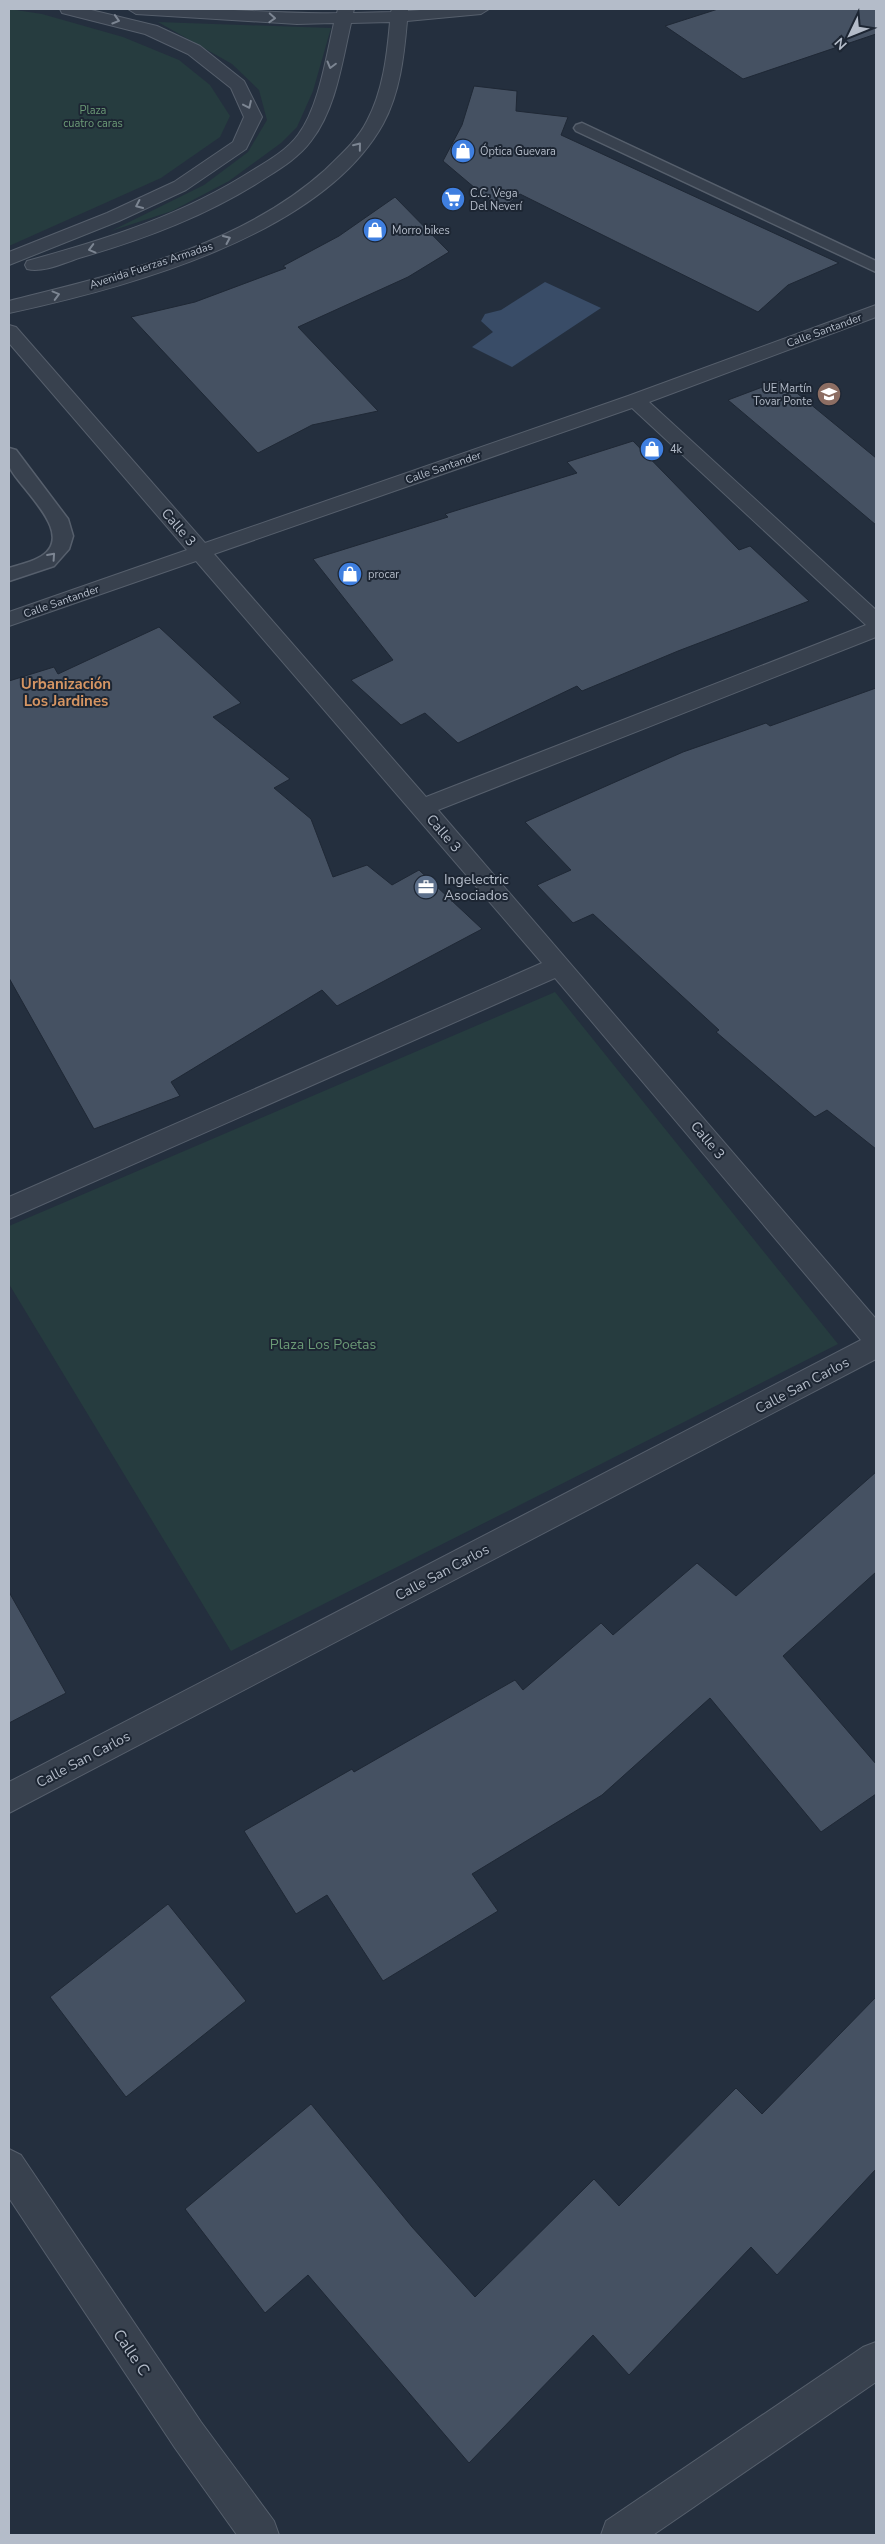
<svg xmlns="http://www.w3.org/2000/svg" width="885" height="2544" viewBox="0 0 885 2544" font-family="'Nunito Sans',sans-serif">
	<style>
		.green { fill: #263c3f }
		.water { fill: #394c67 }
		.building { fill: #455162; stroke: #1f2835 }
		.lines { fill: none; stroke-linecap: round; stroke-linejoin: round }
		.service-casing { stroke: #565f6c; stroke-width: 3 }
		.minor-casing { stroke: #565f6c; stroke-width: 2 }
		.tertiary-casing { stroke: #565f6c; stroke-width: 2 }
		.service { fill: #38414e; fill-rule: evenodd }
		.minor { fill: #38414e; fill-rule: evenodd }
		.tertiary { fill: #38414e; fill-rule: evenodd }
		.oneway { stroke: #7c8592 }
		.labels { text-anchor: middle; stroke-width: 4; stroke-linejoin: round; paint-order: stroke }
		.far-park-label { font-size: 11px; fill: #6b9a76; stroke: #1d2633 }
		.far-poi-label { font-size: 11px; fill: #b4bcc9; stroke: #1d2633; text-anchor: start }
		.far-street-label { font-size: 11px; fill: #b4bcc9; stroke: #1d2633 }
		.street-label { font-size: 14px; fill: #b4bcc9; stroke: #1d2633 }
		.poi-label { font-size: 14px; fill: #b4bcc9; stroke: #1d2633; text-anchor: start }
		.park-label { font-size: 14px; fill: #6b9a76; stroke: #1d2633 }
		.neighbourhood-label { font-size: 15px; font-weight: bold; fill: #d59563; stroke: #1d2633 }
		.near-street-label { font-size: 16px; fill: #b4bcc9; stroke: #1d2633 }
	</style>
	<rect width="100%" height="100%" fill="#242f3e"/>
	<g class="green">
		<path d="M 9,9 L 42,14 L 123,37 L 179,60 L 210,85 L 230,116 L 220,137 L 161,178 L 9,246 Z"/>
		<path d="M 158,22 L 331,28 L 313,91 L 297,127 L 281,143 L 229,181 L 172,211 L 111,231 L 204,185 L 248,152 L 267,120 L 259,90 L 232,64 Z"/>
		<path d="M 555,992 L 838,1344 L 231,1651 L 9,1284 L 9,1226 Z"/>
	</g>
	<path class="water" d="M 545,282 L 601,308 L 512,367 L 472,347 L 493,332 L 481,321 L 485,314 L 501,310 Z"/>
	<g class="building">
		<path d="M 718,9 L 876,9 L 876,34 L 743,79 L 665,26 Z"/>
		<path d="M 474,86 L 517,91 L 516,111 L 568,117 L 561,135 L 839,263 L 788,285 L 758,312 L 520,194 L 501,210 L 443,161 L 462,125 Z"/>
		<path d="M 395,197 L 449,252 L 408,277 L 298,327 L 378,411 L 312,425 L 258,453 L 131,317 L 195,302 L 286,268 L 283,266 L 339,236 Z"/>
		<path d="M 781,380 L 876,458 L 876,525 L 728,400 Z"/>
		<path d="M 633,441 L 739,550 L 750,546 L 809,601 L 678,651 L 582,691 L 577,686 L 458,743 L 425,713 L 401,725 L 351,680 L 393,660 L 313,559 L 448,517 L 445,514 L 577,473 L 567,462 Z"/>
		<path d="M 159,627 L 241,703 L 213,717 L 290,779 L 274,788 L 311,819 L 333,877 L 367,865 L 392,885 L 419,870 L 482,929 L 337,1006 L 322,990 L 171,1082 L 180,1096 L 94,1129 L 9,978 L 9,681 L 54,667 L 58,674 Z"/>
		<path d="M 876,688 L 876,1149 L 827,1110 L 815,1117 L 716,1032 L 719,1030 L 593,914 L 573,923 L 537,885 L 571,870 L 525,822 L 683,752 L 766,723 L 770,726 Z"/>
		<path d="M 876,1472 L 876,1572 L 783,1656 L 876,1764 L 876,1794 L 821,1832 L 710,1698 L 602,1795 L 472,1874 L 498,1911 L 383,1981 L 327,1895 L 296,1914 L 244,1831 L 352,1769 L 354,1772 L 515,1680 L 523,1690 L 601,1623 L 613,1635 L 697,1563 L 736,1596 Z"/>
		<path d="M 9,1592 L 66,1693 L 9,1723 Z"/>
		<path d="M 168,1904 L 246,2001 L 126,2097 L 50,1997 Z"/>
		<path d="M 876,1997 L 876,2169 L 777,2275 L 751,2247 L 629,2375 L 593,2335 L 469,2463 L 308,2275 L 265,2313 L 185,2209 L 311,2104 L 412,2227 L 475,2297 L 594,2179 L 619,2206 L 736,2088 L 762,2114 Z"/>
	</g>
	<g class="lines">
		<g class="service-casing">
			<g id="service">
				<path d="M 582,123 L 876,261 L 876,272 L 576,131 L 574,128 L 576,125 Z"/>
				<path d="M 9,448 L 16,450 L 68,519 L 73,536 L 69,549 L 54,566 L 9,581 L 9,568 C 18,565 29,563 38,558 C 80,537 20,489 10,468 C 7,463 9,454 9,448 Z"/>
			</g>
		</g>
		<g class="minor-casing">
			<g id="minor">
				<path d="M 876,305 L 876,317 L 649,402 L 876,610 L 876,637 L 438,810 L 876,1319 L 876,1359 L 9,1813 L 9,1782 L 861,1340 L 555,978 L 9,1219 L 9,1197 L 542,963 L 196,561 L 9,626 L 9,612 L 187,550 L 9,343 L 9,325 L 16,327 L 205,543 L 628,396 ZM 632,408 L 866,625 L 426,797 L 214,554 Z"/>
				<path d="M 9,2149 L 21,2155 L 201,2422 L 274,2521 L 279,2535 L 237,2535 L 175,2448 L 9,2198 Z"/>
				<path d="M 876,2342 L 876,2382 L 653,2535 L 601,2535 L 606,2521 L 863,2347 Z"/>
			</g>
		</g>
		<g class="tertiary-casing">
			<g id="tertiary">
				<path d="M 60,9 L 87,9 L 157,26 L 200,46 L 244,81 L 262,117 L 246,149 L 186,190 L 119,221 L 9,265 L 9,252 L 107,213 L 174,182 L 233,142 L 244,117 L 231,88 L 188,54 L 145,34 L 62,13 Z"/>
				<path d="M 128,9 C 197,4 267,15 337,13 L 338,9 L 354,9 L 353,13 L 391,12 L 392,9 L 408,9 L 408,11 L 433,9 L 489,9 L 481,14 L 407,21 C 404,56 400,93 383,124 C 321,236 125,288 9,313 L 9,301 C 118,273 238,248 325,170 C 340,155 357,141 367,121 C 383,91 387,56 390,22 L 351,23 C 342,62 336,109 311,141 C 300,156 283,167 267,177 C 209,215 145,239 79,258 C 64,263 43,273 27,269 L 25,265 L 27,261 C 107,239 183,215 253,170 C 268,161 287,150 298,135 C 319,107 326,57 334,23 L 297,24 L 136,14 Z"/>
			</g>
		</g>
		<use href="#service" class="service"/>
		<use href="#minor" class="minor"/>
		<use href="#tertiary" class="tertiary"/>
	</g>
	<defs><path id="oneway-chevron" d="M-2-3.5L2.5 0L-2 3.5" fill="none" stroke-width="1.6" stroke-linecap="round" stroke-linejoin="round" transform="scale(1.25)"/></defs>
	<g class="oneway">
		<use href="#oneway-chevron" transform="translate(272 18) rotate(3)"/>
		<use href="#oneway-chevron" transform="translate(116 20) rotate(17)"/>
		<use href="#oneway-chevron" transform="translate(331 65) rotate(105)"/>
		<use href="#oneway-chevron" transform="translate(248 105) rotate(65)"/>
		<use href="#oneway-chevron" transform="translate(358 146) rotate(-51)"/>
		<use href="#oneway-chevron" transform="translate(139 205) rotate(155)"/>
		<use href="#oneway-chevron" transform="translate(227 239) rotate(-24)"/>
		<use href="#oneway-chevron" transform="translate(92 249) rotate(165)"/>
		<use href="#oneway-chevron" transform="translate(56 295) rotate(-15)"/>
		<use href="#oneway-chevron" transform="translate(52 556) rotate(-48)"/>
	</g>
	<defs>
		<g id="shop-disc" transform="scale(1.25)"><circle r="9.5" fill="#3f7fe0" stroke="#1d2633"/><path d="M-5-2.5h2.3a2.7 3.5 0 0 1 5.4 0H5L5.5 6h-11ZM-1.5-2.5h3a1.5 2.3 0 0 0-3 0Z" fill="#fff"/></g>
		<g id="supermarket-disc" transform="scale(1.25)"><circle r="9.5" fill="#3f7fe0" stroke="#1d2633"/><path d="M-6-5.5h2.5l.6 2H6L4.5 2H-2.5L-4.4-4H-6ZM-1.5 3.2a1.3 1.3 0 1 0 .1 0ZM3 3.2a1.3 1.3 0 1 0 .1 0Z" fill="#fff"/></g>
		<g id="school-disc" transform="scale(1.25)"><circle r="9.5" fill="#8d6e63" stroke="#1d2633"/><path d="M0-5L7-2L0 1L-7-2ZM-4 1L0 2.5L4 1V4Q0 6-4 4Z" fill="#fff"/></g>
		<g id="office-disc" transform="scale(1.25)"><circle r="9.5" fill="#5c6f8a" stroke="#1d2633"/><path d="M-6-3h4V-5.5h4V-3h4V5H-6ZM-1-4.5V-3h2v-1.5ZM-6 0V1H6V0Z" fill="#fff"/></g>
	</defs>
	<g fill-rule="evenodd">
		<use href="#shop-disc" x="463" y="151"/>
		<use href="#supermarket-disc" x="453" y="199"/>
		<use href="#shop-disc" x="375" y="230"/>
		<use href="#school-disc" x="829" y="394"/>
		<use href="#shop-disc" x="652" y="449"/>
		<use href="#shop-disc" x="350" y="574"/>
		<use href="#office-disc" x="426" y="887"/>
	</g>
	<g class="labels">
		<g class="far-park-label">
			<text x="93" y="114">Plaza<tspan x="93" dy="13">cuatro caras</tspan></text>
		</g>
		<g class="far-poi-label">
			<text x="480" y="155">Óptica Guevara</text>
			<text x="470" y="197">C.C. Vega<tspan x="470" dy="13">Del Neverí</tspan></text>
			<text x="392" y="234">Morro bikes</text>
			<text x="812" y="392" text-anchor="end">UE Martín<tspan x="812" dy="13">Tovar Ponte</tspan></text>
			<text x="670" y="453">4k</text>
			<text x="368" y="578">procar</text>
		</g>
		<g class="far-street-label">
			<text transform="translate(151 265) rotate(-18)" y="4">Avenida Fuerzas Armadas</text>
			<text transform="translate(824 330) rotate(-20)" y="4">Calle Santander</text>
			<text transform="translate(443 467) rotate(-19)" y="4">Calle Santander</text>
			<text transform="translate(61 601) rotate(-19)" y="4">Calle Santander</text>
		</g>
		<g class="street-label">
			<text transform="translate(179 527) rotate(49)" y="5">Calle 3</text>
			<text transform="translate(444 833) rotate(49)" y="5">Calle 3</text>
			<text transform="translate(708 1140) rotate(50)" y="5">Calle 3</text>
			<text transform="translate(802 1385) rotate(-28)" y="5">Calle San Carlos</text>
			<text transform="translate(442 1572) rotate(-28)" y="5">Calle San Carlos</text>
			<text transform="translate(83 1759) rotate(-28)" y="5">Calle San Carlos</text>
		</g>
		<g class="poi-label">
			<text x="444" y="884">Ingelectric<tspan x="444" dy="16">Asociados</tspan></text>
		</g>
		<g class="park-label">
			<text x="323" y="1349">Plaza Los Poetas</text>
		</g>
		<g class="neighbourhood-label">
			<text x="66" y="689">Urbanización<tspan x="66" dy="17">Los Jardines</tspan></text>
		</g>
		<g class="near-street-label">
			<text transform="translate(132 2352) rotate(56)" y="6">Calle C</text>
		</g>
	</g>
	<rect width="885" height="2544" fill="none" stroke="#b4bcc9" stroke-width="20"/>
	<g transform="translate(850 35) rotate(227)" stroke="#1d2633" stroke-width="4" paint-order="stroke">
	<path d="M0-4L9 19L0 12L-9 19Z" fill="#b4bcc9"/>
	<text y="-8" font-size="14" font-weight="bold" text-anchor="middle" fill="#b4bcc9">N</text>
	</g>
</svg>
